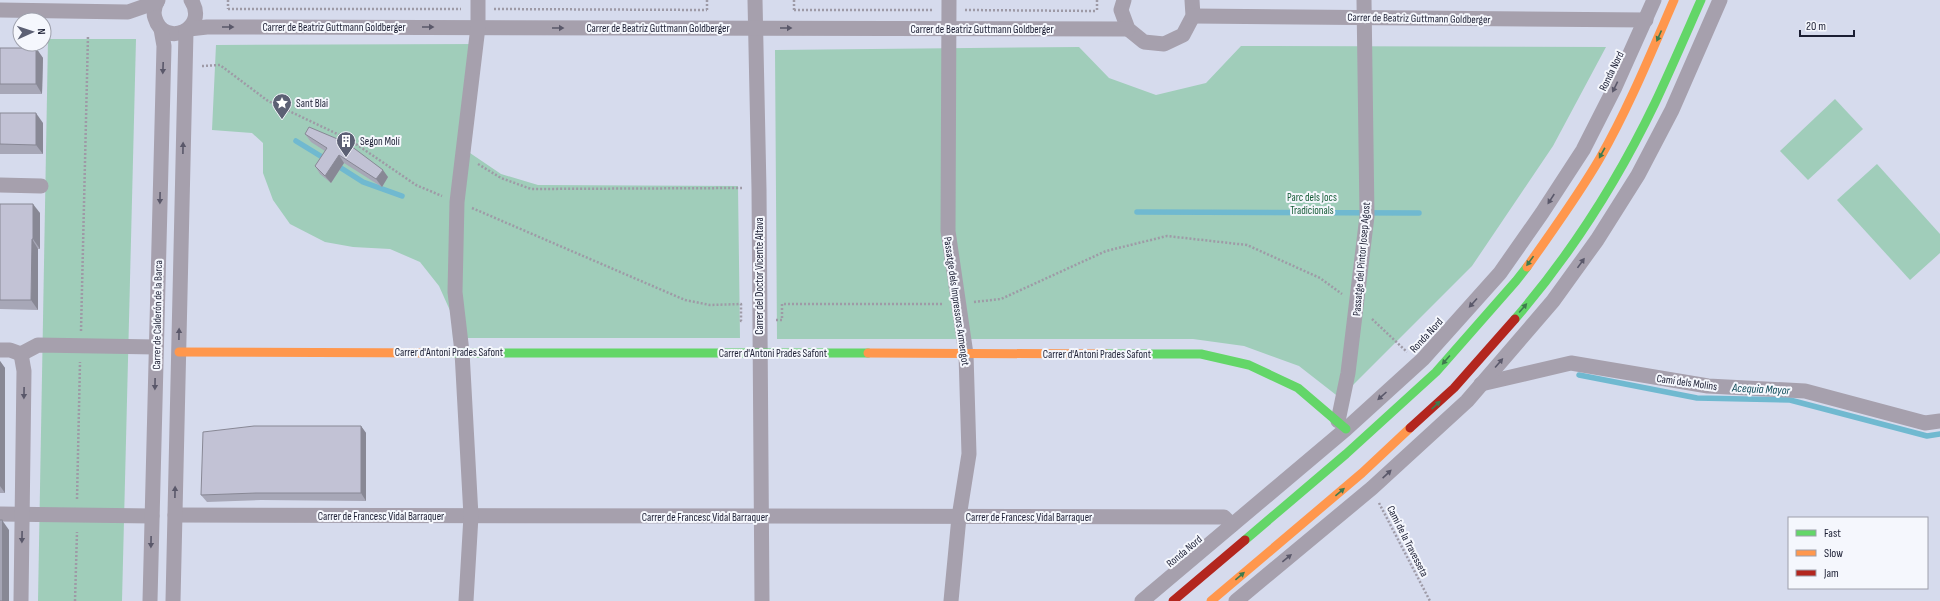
<svg xmlns="http://www.w3.org/2000/svg" width="1940" height="601" viewBox="0 0 1940 601" font-family="'Sofia Sans Condensed',sans-serif">
	<style>
		.green { fill: #a0cdba }
		.lines { fill: none; stroke-linecap: round; stroke-linejoin: round }
		.stream { stroke: #70b9d0; stroke-width: 5.5 }
		.path { stroke: #9e9aa6; stroke-width: 2.5; stroke-dasharray: 2 2; stroke-linecap: butt }
		.street { stroke: #a6a0ad; stroke-width: 15 }
		.fast { stroke: #63d668; stroke-width: 9 }
		.slow { stroke: #ff974d; stroke-width: 9 }
		.jam { stroke: #b3261e; stroke-width: 9 }
		.wall { fill: #a7a7b7 }
		.shaded-wall { fill: #888895 }
		.building { fill: #c2c2d5; stroke: #888895 }
		.oneway { fill: #5a586a }
		.oneway2 { fill: #3f7a4e }
		.labels { text-anchor: middle; stroke-width: 4; stroke-linejoin: round; paint-order: stroke }
		.street-label { font-size: 11px; fill: #1b1e33; stroke: #f5f7fd }
		.poi-label { font-size: 11px; fill: #1b1e33; stroke: #f5f7fd; text-anchor: start }
		.park-label { font-size: 11px; fill: #175d38; stroke: #f5f7fd }
		.water-label { font-size: 12px; font-style: italic; fill: #0e4a57; stroke: #f5f7fd }
	</style>
	<rect width="100%" height="100%" fill="#d6dbed"/>
	<g class="green">
		<path d="M 48,39 L 136,39 L 122,601 L 38,601 Z"/>
		<path d="M 482,44 L 470,153 L 501,174 L 538,185 L 738,186 L 740,338 L 453,338 L 452,315 L 439,286 L 420,262 L 390,249 L 353,247 L 325,242 L 290,224 L 273,200 L 263,173 L 263,143 L 252,133 L 212,130 L 216,45 Z"/>
		<path d="M 1241,46 L 1606,47 L 1553,146 L 1472,266 L 1340,398 L 1299,366 L 1244,346 L 1193,339 L 777,339 L 775,50 L 1079,47 L 1109,78 L 1156,95 L 1206,83 Z"/>
		<path d="M 1835,99 L 1863,129 L 1808,180 L 1780,151 Z"/>
		<path d="M 1877,164 L 1940,234 L 1940,253 L 1910,280 L 1837,200 Z"/>
	</g>
	<g class="lines">
		<g class="stream">
			<path d="M 296,141 L 327,160"/>
			<path d="M 341,168 L 363,182 L 402,196"/>
			<path d="M 1137,212 L 1419,213"/>
			<path d="M 1579,375 L 1697,398 L 1790,400 L 1927,436 L 1940,434"/>
		</g>
		<g class="path">
			<path d="M 228,0 L 228,9"/>
			<path d="M 707,0 L 707,10"/>
			<path d="M 794,0 L 794,11"/>
			<path d="M 1097,0 L 1097,11"/>
			<path d="M 228,9 L 461,9"/>
			<path d="M 494,9 L 707,10"/>
			<path d="M 794,10 L 934,10"/>
			<path d="M 965,10 L 1097,11"/>
			<path d="M 202,66 L 220,65 L 268,101 L 350,140 L 416,185 L 442,196"/>
			<path d="M 478,164 L 501,178 L 531,189 L 742,188"/>
			<path d="M 472,208 L 685,300 L 710,305 L 741,304 L 741,321 L 743,321"/>
			<path d="M 974,302 L 1001,299 L 1106,251 L 1167,236 L 1247,245 L 1320,278 L 1342,294"/>
			<path d="M 1372,319 L 1407,352"/>
			<path d="M 776,320 L 782,320 L 782,304 L 943,304"/>
			<path d="M 81,331 L 88,35"/>
			<path d="M 77,499 L 80,362"/>
			<path d="M 1379,503 L 1430,601"/>
			<path d="M 75,601 L 77,532"/>
		</g>
		<g class="street">
			<path d="M 158,0 C 155,5 153,12 155,18 C 164,49 210,29 191,0"/>
			<path d="M 755,0 L 759,189 L 762,601"/>
			<path d="M 949,0 L 948,231 L 966,354 L 969,454 L 959,517 L 951,601"/>
			<path d="M 1124,0 L 1121,10 L 1128,29 L 1144,42 L 1164,44 L 1183,35 L 1193,16 L 1192,0"/>
			<path d="M 0,10 L 128,12 L 157,2"/>
			<path d="M 1193,16 L 1646,20"/>
			<path d="M 189,29 L 207,27 L 1128,29"/>
			<path d="M 0,185 L 41,186"/>
			<path d="M 0,350 L 10,350 L 21,354 L 38,345 L 156,347"/>
			<path d="M 1481,384 L 1571,363 L 1708,386 L 1805,391 L 1925,423 L 1940,421"/>
			<path d="M 1338,421 L 1348,373 L 1367,216 L 1364,0"/>
			<path d="M 0,514 L 152,516"/>
			<path d="M 175,515 L 1224,517 L 1232,525"/>
			<path d="M 21,601 L 24,371 L 21,354"/>
			<path d="M 150,601 L 164,46 L 161,29"/>
			<path d="M 173,601 L 186,31"/>
			<path d="M 466,601 L 471,516 L 462,352 L 455,292 L 457,202 L 478,27 L 478,0"/>
			<path d="M 1142,601 L 1346,429 L 1423,359 L 1500,273 L 1542,213 L 1583,150 L 1615,87 L 1654,0"/>
			<path d="M 1236,601 L 1372,488 L 1467,401 L 1553,301 L 1597,240 L 1638,175 L 1672,110 L 1720,0"/>
		</g>
		<g class="fast">
			<path d="M 1515,319 C 1571,254 1618,180 1655,103 C 1671,69 1686,34 1701,0"/>
			<path d="M 443,353 L 868,353"/>
			<path d="M 1106,354 L 1201,354 L 1249,365 L 1298,388 L 1346,429"/>
			<path d="M 1245,540 L 1346,454 L 1436,372 L 1516,281 L 1527,267"/>
		</g>
		<g class="slow">
			<path d="M 1527,267 C 1552,231 1578,196 1600,158 C 1629,107 1651,53 1674,0"/>
			<path d="M 179,352 L 443,353"/>
			<path d="M 868,353 L 1106,354"/>
			<path d="M 1211,601 L 1362,473 L 1410,428"/>
		</g>
		<g class="jam">
			<path d="M 1410,428 L 1454,388 L 1515,319"/>
			<path d="M 1173,601 L 1245,540"/>
		</g>
	</g>
	<g class="wall">
		<path d="M 0,48 L 36,48 L 43,58 L 42,94 L 0,94 Z"/>
		<path d="M 0,113 L 43,123 L 43,154 L 0,154 Z"/>
		<path d="M 305,134 L 388,177 L 382,187 L 344,163 L 331,183 L 320,174 L 315,166 L 325,151 L 311,142 Z"/>
		<path d="M 0,204 L 40,213 L 40,249 L 38,249 L 38,310 L 0,309 Z"/>
		<path d="M 0,361 L 5,368 L 5,493 L 0,493 Z"/>
		<path d="M 361,426 L 366,433 L 366,501 L 261,500 L 207,502 L 201,495 Z"/>
	</g>
	<g class="shaded-wall">
		<path d="M 36,48 L 43,58 L 42,94 L 36,84 Z"/>
		<path d="M 36,113 L 43,123 L 43,154 L 36,145 Z"/>
		<path d="M 339,155 L 344,163 L 331,183 L 325,176 Z"/>
		<path d="M 383,170 L 388,177 L 382,187 L 376,179 Z"/>
		<path d="M 33,204 L 40,213 L 40,249 L 33,239 Z"/>
		<path d="M 32,239 L 38,249 L 38,310 L 31,300 Z"/>
		<path d="M 0,361 L 5,368 L 5,493 L 0,486 Z"/>
		<path d="M 361,426 L 366,433 L 366,501 L 361,493 Z"/>
		<path d="M 2,520 L 9,530 L 9,601 L 2,601 Z"/>
	</g>
	<g class="building">
		<rect x="0" y="48" width="36" height="36"/>
		<path d="M 0,113 L 36,113 L 36,145 L 0,144 Z"/>
		<path d="M 309,127 L 347,143 L 383,170 L 376,179 L 339,155 L 325,176 L 315,166 L 327,148 L 305,134 Z"/>
		<path d="M 0,204 L 33,204 L 33,239 L 32,239 L 31,300 L 0,300 Z"/>
		<path d="M 254,426 L 361,426 L 361,493 L 256,493 L 201,495 L 203,432 Z"/>
		<rect x="0" y="520" width="2" height="81"/>
	</g>
	<defs><path id="oneway-solid" d="M-6-.8H1V-3.2L6.5 0L1 3.2V.8H-6Z"/></defs>
	<g class="oneway">
		<use href="#oneway-solid" transform="translate(228 27)"/>
		<use href="#oneway-solid" transform="translate(428 27)"/>
		<use href="#oneway-solid" transform="translate(558 28)"/>
		<use href="#oneway-solid" transform="translate(786 28)"/>
		<use href="#oneway-solid" transform="translate(163 68) rotate(92)"/>
		<use href="#oneway-solid" transform="translate(1615 87) rotate(116)"/>
		<use href="#oneway-solid" transform="translate(183 148) rotate(-89)"/>
		<use href="#oneway-solid" transform="translate(160 198) rotate(91)"/>
		<use href="#oneway-solid" transform="translate(1551 199) rotate(123)"/>
		<use href="#oneway-solid" transform="translate(1581 263) rotate(-54)"/>
		<use href="#oneway-solid" transform="translate(1473 303) rotate(132)"/>
		<use href="#oneway-solid" transform="translate(179 334) rotate(-89)"/>
		<use href="#oneway-solid" transform="translate(1499 363) rotate(-49)"/>
		<use href="#oneway-solid" transform="translate(155 384) rotate(91)"/>
		<use href="#oneway-solid" transform="translate(24 393) rotate(91)"/>
		<use href="#oneway-solid" transform="translate(1382 396) rotate(138)"/>
		<use href="#oneway-solid" transform="translate(1387 474) rotate(-43)"/>
		<use href="#oneway-solid" transform="translate(175 492) rotate(-89)"/>
		<use href="#oneway-solid" transform="translate(22 537) rotate(91)"/>
		<use href="#oneway-solid" transform="translate(151 542) rotate(91)"/>
		<use href="#oneway-solid" transform="translate(1287 558) rotate(-39)"/>
	</g>
	<g class="oneway2">
		<use href="#oneway-solid" transform="translate(1659 36) rotate(114)"/>
		<use href="#oneway-solid" transform="translate(1602 153) rotate(119)"/>
		<use href="#oneway-solid" transform="translate(1530 261) rotate(126)"/>
		<use href="#oneway-solid" transform="translate(1523 308) rotate(-49)"/>
		<use href="#oneway-solid" transform="translate(1446 360) rotate(131)"/>
		<use href="#oneway-solid" transform="translate(1436 405) rotate(-43)"/>
		<use href="#oneway-solid" transform="translate(1340 492) rotate(-40)"/>
		<use href="#oneway-solid" transform="translate(1240 576) rotate(-40)"/>
	</g>
	<defs>
		<g id="sight-pin" transform="scale(1)"><path d="M0 17L-7.5 6A9.5 9.5 0 1 1 7.5 6Z" fill="#5c6074" stroke="#f5f7fd"/><path d="M0-6L1.8-2.2L6-1.7L2.9 1.2L3.7 5.4L0 3.3L-3.7 5.4L-2.9 1.2L-6-1.7L-1.8-2.2Z" fill="#fff"/></g>
		<g id="building-pin" transform="scale(1)"><path d="M0 17L-7.5 6A9.5 9.5 0 1 1 7.5 6Z" fill="#5c6074" stroke="#f5f7fd"/><path d="M-4-6H4V6H1V3H-1V6H-4ZM-2.5-4.3h1.7v1.8h-1.7ZM.8-4.3h1.7v1.8H.8ZM-2.5-1h1.7V.8h-1.7ZM.8-1h1.7V.8H.8Z" fill="#fff"/></g>
	</defs>
	<g fill-rule="evenodd">
		<use href="#sight-pin" x="282" y="103"/>
		<use href="#building-pin" x="346" y="141"/>
	</g>
	<g class="labels">
		<g class="street-label">
			<text transform="translate(1419 18) rotate(1)" y="4">Carrer de Beatriz Guttmann Goldberger</text>
			<text x="334" y="31">Carrer de Beatriz Guttmann Goldberger</text>
			<text x="658" y="32">Carrer de Beatriz Guttmann Goldberger</text>
			<text x="982" y="33">Carrer de Beatriz Guttmann Goldberger</text>
			<text transform="translate(1611 71) rotate(-64)" y="4">Ronda Nord</text>
			<text transform="translate(1361 259) rotate(-85)" y="4">Passatge del Pintor Josep Agost</text>
			<text transform="translate(759 276) rotate(-90)" y="4">Carrer del Doctor Vicente Altava</text>
			<text transform="translate(957 301) rotate(82)" y="4">Passatge dels Impressors Armengot</text>
			<text transform="translate(157 315) rotate(-89)" y="4">Carrer de Calderón de la Barca</text>
			<text transform="translate(1426 335) rotate(-47)" y="4">Ronda Nord</text>
			<text x="449" y="356">Carrer d'Antoni Prades Safont</text>
			<text x="773" y="357">Carrer d'Antoni Prades Safont</text>
			<text x="1097" y="358">Carrer d'Antoni Prades Safont</text>
			<text transform="translate(1687 382) rotate(8)" y="4">Camí dels Molins</text>
			<text x="381" y="520">Carrer de Francesc Vidal Barraquer</text>
			<text x="705" y="521">Carrer de Francesc Vidal Barraquer</text>
			<text x="1029" y="521">Carrer de Francesc Vidal Barraquer</text>
			<text transform="translate(1408 541) rotate(63)" y="4">Camí de la Travesseta</text>
			<text transform="translate(1184 551) rotate(-40)" y="4">Ronda Nord</text>
		</g>
		<g class="poi-label">
			<text x="296" y="107">Sant Blai</text>
			<text x="360" y="145">Segon Molí</text>
		</g>
		<g class="park-label">
			<text x="1312" y="201">Parc dels Jocs<tspan x="1312" dy="13">Tradicionals</tspan></text>
		</g>
		<g class="water-label">
			<text transform="translate(1761 389) rotate(3)" y="4">Acequia Mayor</text>
		</g>
	</g>
	<rect x="1788" y="517" width="140" height="72" fill="#f5f7fd" stroke="#9ea0ac"/>
	<rect x="1796" y="530" width="20" height="6" fill="#63d668" stroke="#9ea0ac"/>
	<text x="1824" y="537" font-size="12" fill="#1b1e33">Fast</text>
	<rect x="1796" y="550" width="20" height="6" fill="#ff974d" stroke="#9ea0ac"/>
	<text x="1824" y="557" font-size="12" fill="#1b1e33">Slow</text>
	<rect x="1796" y="570" width="20" height="6" fill="#b3261e" stroke="#9ea0ac"/>
	<text x="1824" y="577" font-size="12" fill="#1b1e33">Jam</text>
	<g transform="translate(32 32) rotate(87)"><circle r="19" fill="#f5f7fd" stroke="#9ea0ac"/>
	<path d="M0-3L7 15L0 10L-7 15Z" fill="#5c6074"/>
	<text y="-6" font-size="11" font-weight="bold" text-anchor="middle" fill="#1b1e33">N</text>
	</g>
	<path d="M1800 30v6h54v-6" fill="none" stroke="#1b1e33" stroke-width="2"/>
	<text x="1806" y="30" font-size="12" fill="#1b1e33" stroke="#f5f7fd" stroke-width="3" paint-order="stroke">20 m</text>
</svg>
